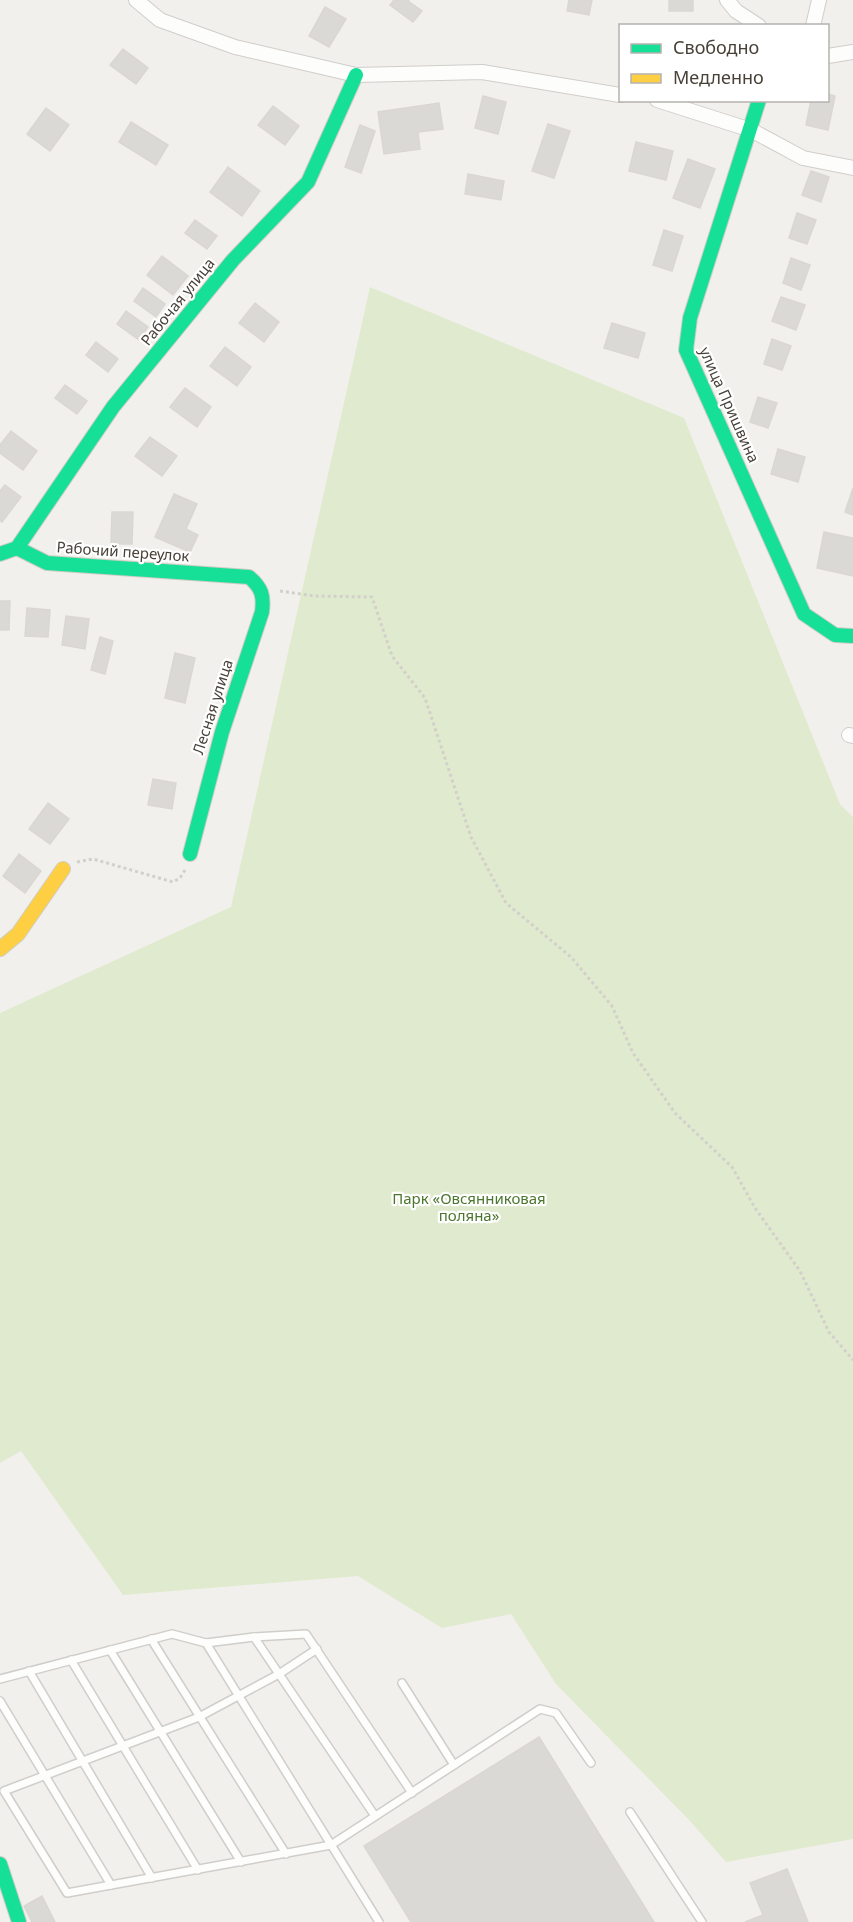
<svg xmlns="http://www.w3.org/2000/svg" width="853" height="1922" viewBox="0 0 853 1922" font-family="'Noto Sans',sans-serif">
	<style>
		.green { fill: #e0eace }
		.building { fill: #dbd9d5; stroke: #dad7d2; stroke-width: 1.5 }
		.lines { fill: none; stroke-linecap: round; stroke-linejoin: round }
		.lane-casing { stroke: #d0ceca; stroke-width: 10 }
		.street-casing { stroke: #d0ceca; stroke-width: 16 }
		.fast-casing { stroke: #d0cdc3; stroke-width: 16 }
		.slow-casing { stroke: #d0cdc3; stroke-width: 16 }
		.path { stroke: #d2d0cb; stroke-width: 3; stroke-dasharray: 3 3; stroke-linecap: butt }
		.lane { stroke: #fdfdfc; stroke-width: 7 }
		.street { stroke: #fdfdfc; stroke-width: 14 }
		.fast { stroke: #16e098; stroke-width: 14 }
		.slow { stroke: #ffcf43; stroke-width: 14 }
		.labels { text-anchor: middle; stroke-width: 4.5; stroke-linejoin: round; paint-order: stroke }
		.street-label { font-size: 15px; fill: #474138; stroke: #fff }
		.park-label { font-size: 15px; fill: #4b762e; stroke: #fff }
	</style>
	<rect width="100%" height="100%" fill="#f2f0ec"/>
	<path class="green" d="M 370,287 L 684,418 L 840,804 L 853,817 L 853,1839 L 726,1862 L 690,1821 L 556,1684 L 511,1614 L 442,1628 L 358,1576 L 123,1595 L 21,1451 L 0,1463 L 0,1013 L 231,907 Z"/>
	<g class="building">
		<path d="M 394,0 L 409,0 L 408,1 L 422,11 L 413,22 L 390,5 Z"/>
		<path d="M 569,0 L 592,0 L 589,15 L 567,11 Z"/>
		<rect x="669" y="0" width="24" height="11"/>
		<path d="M 325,7 L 346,19 L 329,47 L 309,36 Z"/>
		<path d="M 123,49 L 148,68 L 136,84 L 110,65 Z"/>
		<path d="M 828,94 L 835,96 L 828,130 L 806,125 L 811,100 L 828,100 Z"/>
		<path d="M 483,96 L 506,102 L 498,134 L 475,128 Z"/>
		<path d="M 439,103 L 443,129 L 418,132 L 420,149 L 384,154 L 378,112 Z"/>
		<path d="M 273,106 L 299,126 L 285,145 L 258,125 Z"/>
		<path d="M 46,108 L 69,125 L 50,151 L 27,134 Z"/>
		<path d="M 131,122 L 168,145 L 156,165 L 119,142 Z"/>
		<path d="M 548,124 L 570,131 L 554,178 L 532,171 Z"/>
		<path d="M 360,125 L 375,131 L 361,173 L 345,167 Z"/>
		<path d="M 636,142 L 673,151 L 666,180 L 629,171 Z"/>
		<path d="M 688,159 L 715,169 L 700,208 L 673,198 Z"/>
		<path d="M 228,167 L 260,191 L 242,216 L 210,192 Z"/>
		<path d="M 811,171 L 829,177 L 821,202 L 802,195 Z"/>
		<path d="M 468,174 L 504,181 L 501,200 L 465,194 Z"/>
		<path d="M 797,213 L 816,220 L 807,244 L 789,238 Z"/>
		<path d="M 195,220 L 217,236 L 207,249 L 185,233 Z"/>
		<path d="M 664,230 L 683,236 L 672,271 L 653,265 Z"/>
		<path d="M 162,256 L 188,276 L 173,295 L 147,275 Z"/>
		<path d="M 791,258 L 810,265 L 801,290 L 783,283 Z"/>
		<path d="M 143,288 L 165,304 L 156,317 L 134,301 Z"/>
		<path d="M 781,297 L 805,305 L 796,330 L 772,321 Z"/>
		<path d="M 255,303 L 279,322 L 264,342 L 239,323 Z"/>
		<path d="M 126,311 L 148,327 L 139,340 L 117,324 Z"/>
		<path d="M 612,323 L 645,333 L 638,358 L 604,348 Z"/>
		<path d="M 772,339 L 791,346 L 782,370 L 764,364 Z"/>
		<path d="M 96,342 L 118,359 L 108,372 L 86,355 Z"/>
		<path d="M 225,347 L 251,367 L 237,386 L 210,366 Z"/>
		<path d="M 65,385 L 87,401 L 77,414 L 55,398 Z"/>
		<path d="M 185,388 L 211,407 L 197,427 L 170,407 Z"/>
		<path d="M 758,397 L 777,403 L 768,428 L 750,422 Z"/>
		<path d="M 11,431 L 37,451 L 23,470 L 0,453 L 0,445 Z"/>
		<path d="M 150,437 L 177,456 L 162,476 L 135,456 Z"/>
		<path d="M 778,449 L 805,457 L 798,482 L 771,474 Z"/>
		<path d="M 5,485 L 21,497 L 2,522 L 0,521 L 0,491 Z"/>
		<path d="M 853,488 L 853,515 L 845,512 Z"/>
		<path d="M 174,494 L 197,504 L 186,529 L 198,535 L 190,552 L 155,537 Z"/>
		<path d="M 112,512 L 133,512 L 132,544 L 111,544 Z"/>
		<path d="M 824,532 L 853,538 L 853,576 L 817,568 Z"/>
		<path d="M 0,601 L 10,601 L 9,630 L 0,630 Z"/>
		<path d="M 27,608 L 50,610 L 48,637 L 25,636 Z"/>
		<path d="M 66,616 L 89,619 L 85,649 L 62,645 Z"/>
		<path d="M 100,637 L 113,641 L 105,674 L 91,670 Z"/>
		<path d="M 175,653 L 195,658 L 185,703 L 165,698 Z"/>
		<path d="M 153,779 L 176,783 L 172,809 L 148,805 Z"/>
		<path d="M 48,803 L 69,819 L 50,844 L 29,829 Z"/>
		<path d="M 19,854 L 41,871 L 25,893 L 3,876 Z"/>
		<path d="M 539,1737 L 654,1922 L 411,1922 L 364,1846 Z"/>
		<path d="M 787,1869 L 808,1922 L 745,1922 L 763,1915 L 750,1883 Z"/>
		<path d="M 42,1896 L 55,1922 L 32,1922 L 24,1906 Z"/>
	</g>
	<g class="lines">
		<g class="lane-casing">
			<g id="lane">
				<path d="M 254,1637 L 375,1816"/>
				<path d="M 151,1639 L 286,1854"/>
				<path d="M 206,1643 L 379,1922"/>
				<path d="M 317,1649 L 279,1674 L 199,1717 L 4,1791 L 67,1893 L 331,1845 L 540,1709 L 556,1713 L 591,1763"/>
				<path d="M 110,1650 L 241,1862"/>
				<path d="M 71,1660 L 198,1870"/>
				<path d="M 29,1671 L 152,1878"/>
				<path d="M 0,1679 L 172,1634 L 206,1643 L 254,1637 L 306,1634 L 412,1793"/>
				<path d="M 402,1683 L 454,1765"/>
				<path d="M 0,1701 L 111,1885"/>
				<path d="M 630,1812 L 702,1922"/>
			</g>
		</g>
		<g class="street-casing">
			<g id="street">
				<path d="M 136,0 L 160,20 L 235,47 L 356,75 L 482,72 L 620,95"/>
				<path d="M 727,0 L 736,11 L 759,26"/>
				<path d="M 813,26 L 819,0"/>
				<path d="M 828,56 L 853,52"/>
				<path d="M 657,100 L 751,130 L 803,158 L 853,168"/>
				<path d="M 849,735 L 853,736"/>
			</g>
		</g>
		<g class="fast-casing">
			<g id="fast">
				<path d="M 759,100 L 690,318 L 686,350 L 804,614 L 835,635 L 853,636"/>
				<path d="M 17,548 L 113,407 L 233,260 L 308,182 L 356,75"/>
				<path d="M 0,554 L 17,548 L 47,563 L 249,577 C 262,588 264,596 262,612 L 222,732 L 190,854"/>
				<path d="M 0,1864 L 19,1922"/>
			</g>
		</g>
		<g class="slow-casing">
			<path id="slow" d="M 0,949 L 18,934 L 63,869"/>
		</g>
		<g class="path">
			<path d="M 280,591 L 315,596 L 372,597 L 392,656 L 425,698 L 471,837 L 506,903 L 571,957 L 612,1006 L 633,1053 L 675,1113 L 732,1167 L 755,1208 L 800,1271 L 829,1332 L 853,1360"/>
			<path d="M 77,862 L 93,859 L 173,882 L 180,878 L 185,870"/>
		</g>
		<use href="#lane" class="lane"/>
		<use href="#street" class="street"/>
		<use href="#fast" class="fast"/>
		<use href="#slow" class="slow"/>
	</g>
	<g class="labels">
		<g class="street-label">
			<text transform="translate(178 302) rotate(-51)" y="5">Рабочая улица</text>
			<text transform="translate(729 405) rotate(66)" y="5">улица Пришвина</text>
			<text transform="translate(123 552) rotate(4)" y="5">Рабочий переулок</text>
			<text transform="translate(213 707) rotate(-72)" y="5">Лесная улица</text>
		</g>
		<g class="park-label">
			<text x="469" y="1204">Парк «Овсянниковая<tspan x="469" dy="17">поляна»</tspan></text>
		</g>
	</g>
	<rect x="619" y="24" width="210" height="78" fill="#ffffff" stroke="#b5b3af" stroke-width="1.5"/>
	<rect x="631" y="44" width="30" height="9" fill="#16e098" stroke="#b5b3af" stroke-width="1.5"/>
	<text x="673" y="54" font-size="18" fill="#474138">Свободно</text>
	<rect x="631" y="74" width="30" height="9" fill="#ffcf43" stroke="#b5b3af" stroke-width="1.5"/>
	<text x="673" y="84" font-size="18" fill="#474138">Медленно</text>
</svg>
